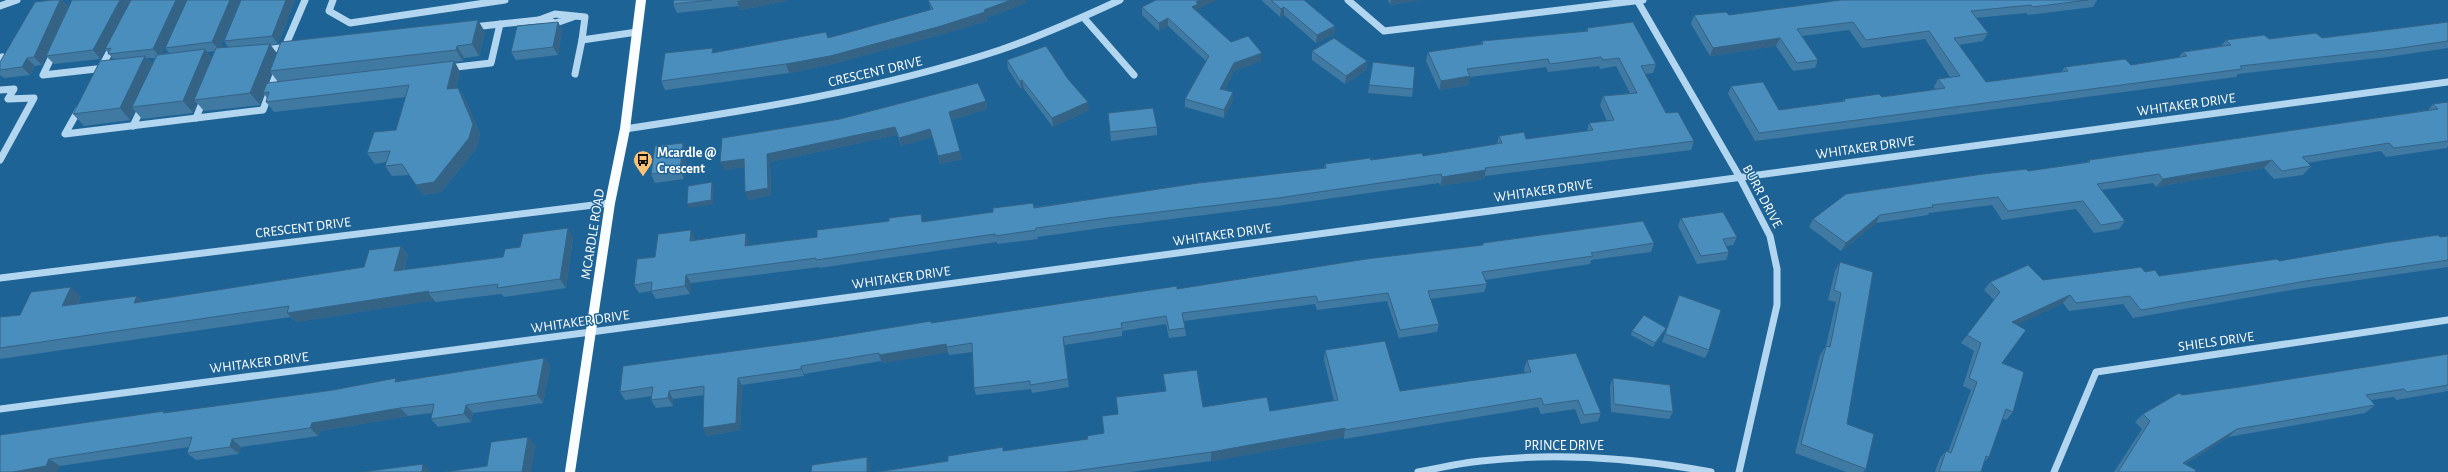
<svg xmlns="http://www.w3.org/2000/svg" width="2448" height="472" viewBox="0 0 2448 472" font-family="'Alegreya Sans',sans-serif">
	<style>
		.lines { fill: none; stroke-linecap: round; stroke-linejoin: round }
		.minor { stroke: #b2d6ef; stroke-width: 7 }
		.major { stroke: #fafdff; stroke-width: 10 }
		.wall { fill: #407aa3; fill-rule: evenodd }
		.shaded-wall { fill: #346385 }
		.building { fill: #4a8ebe; stroke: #346385 }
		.labels { text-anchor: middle; stroke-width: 3; stroke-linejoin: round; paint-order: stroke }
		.street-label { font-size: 14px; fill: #fff; stroke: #1e6396 }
		.poi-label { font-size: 14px; font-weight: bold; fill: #fff; stroke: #1e6396; text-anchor: start }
	</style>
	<rect width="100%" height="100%" fill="#1e6396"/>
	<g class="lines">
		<g class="minor">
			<path d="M 333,0 L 329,11 L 350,23 L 505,0"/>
			<path d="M 1348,0 L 1384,31 L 1643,0"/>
			<path d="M 1637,0 L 1739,176 L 1770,236 L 1777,269 L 1777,305 L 1739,472"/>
			<path d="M 0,6 L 17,0"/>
			<path d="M 573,17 L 556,23 L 539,20 L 555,14 L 585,17 L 582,40 L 637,32"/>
			<path d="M 1084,18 L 1134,75"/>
			<path d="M 473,27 L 539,20"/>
			<path d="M 284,49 L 305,0"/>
			<path d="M 265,50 L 288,47"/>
			<path d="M 54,52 L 43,75 L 105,68"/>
			<path d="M 0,58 L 2,57 L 0,61"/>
			<path d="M 101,68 L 112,47"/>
			<path d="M 448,68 L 491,63 L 500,24"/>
			<path d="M 575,74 L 582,40"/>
			<path d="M 0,90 L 14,89 L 8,99 L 34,98 L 0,160"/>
			<path d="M 79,109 L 65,134 L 263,110 L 278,69"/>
			<path d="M 196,118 L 204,98"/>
			<path d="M 133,126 L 142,107"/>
			<path d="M 625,129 C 751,110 878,90 1000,50 C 1041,36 1081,18 1120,0"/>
			<path d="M 0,278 L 610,203"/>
			<path d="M 0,409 L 591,332 L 2448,82"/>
			<path d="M 1418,472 C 1439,468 1460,463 1481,461 C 1558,452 1635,458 1711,472"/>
			<path d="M 2054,472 L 2096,372 L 2448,320"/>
		</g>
		<path class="major" d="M 570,472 L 610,203 L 625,129 L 641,0"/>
	</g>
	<g class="wall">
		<path d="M 52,0 L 62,0 L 68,7 L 131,0 L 186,0 L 161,54 L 169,53 L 165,48 L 240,0 L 220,48 L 228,47 L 224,41 L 295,0 L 278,44 L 270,45 L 277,53 L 485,32 L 479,56 L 464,58 L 463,61 L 455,62 L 460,72 L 456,88 L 458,88 L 465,99 L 480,134 L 476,149 L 441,192 L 423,195 L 409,175 L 392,176 L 385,166 L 386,162 L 375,164 L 367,153 L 396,130 L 406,97 L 274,112 L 266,102 L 267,98 L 264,94 L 260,105 L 204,111 L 197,103 L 193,113 L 142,119 L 135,111 L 130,120 L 84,126 L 73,114 L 113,59 L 105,49 L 100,59 L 54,64 L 46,56 L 42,65 L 35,66 L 30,75 L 4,78 L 0,75 L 0,62 ZM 215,51 L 212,58 L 207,52 ZM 147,58 L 155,58 L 152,64 ZM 272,74 L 278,82 L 268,83 Z"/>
		<path d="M 674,0 L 786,0 L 786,1 L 740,10 L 738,6 L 677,13 L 673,4 Z"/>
		<path d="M 928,0 L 1026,0 L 1026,3 L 986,18 L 987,21 L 943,34 L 833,64 L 789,73 L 665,90 L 661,81 L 714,53 L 826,32 L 828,38 L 931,10 Z"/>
		<path d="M 1261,0 L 1304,0 L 1335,26 L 1334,34 L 1316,43 L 1284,15 L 1280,17 Z"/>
		<path d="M 1388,0 L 1420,0 L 1390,5 Z"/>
		<path d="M 1841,0 L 2097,0 L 2093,7 L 2028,15 L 2026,13 L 1976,18 L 1988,33 L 1983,41 L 1959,45 L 1986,82 L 2061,72 L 2065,67 L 2131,65 L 2178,58 L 2183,52 L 2221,46 L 2226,40 L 2322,38 L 2448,22 L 2448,48 L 2387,57 L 2238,74 L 2236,77 L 1755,141 L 1728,94 L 1731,86 L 1779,110 L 1842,101 L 1844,99 L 1882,97 L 1936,90 L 1934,87 L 1938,79 L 1950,77 L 1925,39 L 1862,48 L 1849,30 L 1802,36 L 1818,60 L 1815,68 L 1793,71 L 1776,46 L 1710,56 L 1691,24 L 1694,15 L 1729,15 Z"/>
		<path d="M 1142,7 L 1198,9 L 1198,12 L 1231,42 L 1261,61 L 1234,71 L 1224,90 L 1233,100 L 1224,118 L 1185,107 L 1185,99 L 1206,61 L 1168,26 L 1159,31 L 1142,15 Z"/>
		<path d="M 558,22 L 562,30 L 558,55 L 516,60 L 511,52 Z"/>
		<path d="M 1587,28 L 1656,64 L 1653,73 L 1645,74 L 1666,113 L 1694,141 L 1691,150 L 1485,176 L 1484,179 L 1440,186 L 1439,183 L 1277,206 L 1108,227 L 1037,237 L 1038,239 L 997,244 L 997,242 L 819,268 L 819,267 L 691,283 L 690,294 L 656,299 L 651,291 L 639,293 L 634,285 L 655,257 L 695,238 L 695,240 L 749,242 L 749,245 L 817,237 L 889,221 L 924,222 L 1324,168 L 1325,164 L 1423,156 L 1497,144 L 1499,136 L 1526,139 L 1587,131 L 1589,123 L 1607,121 L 1600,105 L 1603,96 L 1630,93 L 1616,66 L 1600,69 L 1599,66 L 1548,72 L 1546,67 L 1470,77 L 1468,85 L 1439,90 L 1426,61 L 1428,52 L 1481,44 L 1482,41 L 1586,31 Z"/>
		<path d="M 1312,51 L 1367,61 L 1366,70 L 1345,84 L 1312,60 Z"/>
		<path d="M 1007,60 L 1089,110 L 1053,127 L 1024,89 L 1021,89 L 1008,69 Z"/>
		<path d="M 1373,62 L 1413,89 L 1412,97 L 1368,93 Z"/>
		<path d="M 986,101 L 987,109 L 951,120 L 962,159 L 940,164 L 932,137 L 901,146 L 897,135 L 770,162 L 771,195 L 749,200 L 744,167 L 724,170 Z"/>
		<path d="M 2448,102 L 2448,146 L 2447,148 L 2386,157 L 2381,151 L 2307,163 L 2311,166 L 2303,175 L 2274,179 L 2264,168 L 2156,187 L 2153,183 L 2101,190 L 2125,221 L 2119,229 L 2094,233 L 2076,209 L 2002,220 L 1992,205 L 1929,213 L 1928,215 L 1876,223 L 1841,251 L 1809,227 L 1813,219 L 2028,171 L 2087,162 L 2089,160 L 2428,110 L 2433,104 Z"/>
		<path d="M 1108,113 L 1157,127 L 1157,135 L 1111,141 Z"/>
		<path d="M 687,151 L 684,179 L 655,183 L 651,174 Z"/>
		<path d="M 1681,218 L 1737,237 L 1733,245 L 1726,246 L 1729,252 L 1726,260 L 1697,264 L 1678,226 Z"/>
		<path d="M 2448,236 L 2448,267 L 2297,289 L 2133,318 L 2123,304 L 2069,311 L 2063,303 L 2017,324 L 2002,363 L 2013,412 L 2006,420 L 2002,418 L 1989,457 L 1984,462 L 1981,472 L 1935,472 L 1940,458 L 1946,451 L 1948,452 L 1971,390 L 1963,386 L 1974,351 L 1961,343 L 1994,300 L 1984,290 L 1990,282 L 2043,280 L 2145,272 L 2159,276 L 2279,261 Z"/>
		<path d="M 573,237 L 566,288 L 504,297 L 501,294 L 435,302 L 434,300 L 296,322 L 291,317 L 0,359 L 0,317 L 20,315 L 81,296 L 78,304 L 143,302 L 364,267 L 401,246 L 408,255 L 404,270 L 503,257 Z"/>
		<path d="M 1483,243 L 1654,243 L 1651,252 L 1591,260 L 1590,264 L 1485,280 L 1487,284 L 1484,292 L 1430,299 L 1439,324 L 1437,332 L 1399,338 L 1387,301 L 1317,310 L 1315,304 L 1184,321 L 1185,328 L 1186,336 L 1169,338 L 1166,324 L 1122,331 L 1122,336 L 1065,345 L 1069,387 L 1032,393 L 1031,389 L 976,395 L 974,388 L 973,352 L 949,355 L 948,352 L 882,363 L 881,361 L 804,374 L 804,376 L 742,385 L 740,430 L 707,436 L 703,428 L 704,395 L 673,399 L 673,406 L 656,408 L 651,400 L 652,396 L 625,400 L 620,392 L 815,340 L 1177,289 L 1482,245 Z"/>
		<path d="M 1840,262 L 1847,424 L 1866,469 L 1863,472 L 1846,472 L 1795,453 L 1820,355 L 1826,346 L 1836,302 L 1828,300 L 1835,271 Z"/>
		<path d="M 1679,295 L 1709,350 L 1705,358 L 1662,342 L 1676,303 Z"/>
		<path d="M 1666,328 L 1664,332 L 1653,347 L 1631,335 L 1632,331 Z"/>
		<path d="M 1325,350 L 1400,391 L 1525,373 L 1524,369 L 1527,360 L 1601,413 L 1598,421 L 1581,424 L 1575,409 L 1541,414 L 1538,407 L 1344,439 L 1344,437 L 1211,461 L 1130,472 L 877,472 L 948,461 L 1003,451 L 1088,439 L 1104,433 L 1118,414 L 1165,391 L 1163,374 L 1203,407 L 1270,411 L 1334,401 L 1324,360 Z"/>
		<path d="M 2448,354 L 2448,391 L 2396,400 L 2394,397 L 2371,400 L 2375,405 L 2365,413 L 2228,437 L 2185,464 L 2195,472 L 2114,472 L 2142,429 L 2135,422 L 2143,414 L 2240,387 Z"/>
		<path d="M 544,358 L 550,366 L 543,403 L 473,413 L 471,422 L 438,427 L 431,419 L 432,413 L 408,416 L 320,431 L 318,436 L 241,447 L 239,454 L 196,460 L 187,453 L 189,447 L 60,466 L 0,472 L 164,411 L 165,413 L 399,382 Z"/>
		<path d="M 1613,378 L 1673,412 L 1669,419 L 1611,412 L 1610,386 Z"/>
	</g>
	<g class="shaded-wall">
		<path d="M 60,0 L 62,0 L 68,7 L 42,65 L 34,57 Z"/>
		<path d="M 120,0 L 131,0 L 100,59 L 93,50 Z"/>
		<path d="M 176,0 L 186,0 L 160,57 L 153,49 Z"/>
		<path d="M 230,0 L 240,0 L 219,50 L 212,42 Z"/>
		<path d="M 286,0 L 295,0 L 278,44 L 272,36 Z"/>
		<path d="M 743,0 L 786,0 L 786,1 L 740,10 L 737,1 Z"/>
		<path d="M 1011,0 L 1026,0 L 1026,3 L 986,18 L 987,21 L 943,34 L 833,64 L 789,73 L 786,64 L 984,10 Z"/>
		<path d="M 1200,0 L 1217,0 L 1198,9 L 1198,12 L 1192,7 L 1196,2 Z"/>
		<path d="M 1391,0 L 1420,0 L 1390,5 Z"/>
		<path d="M 1284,7 L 1284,15 L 1280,17 L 1281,9 Z"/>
		<path d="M 1168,18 L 1168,26 L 1159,31 L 1159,23 Z"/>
		<path d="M 478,20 L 485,32 L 479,56 L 472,44 Z"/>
		<path d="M 558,22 L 562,30 L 558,55 L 553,47 Z"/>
		<path d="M 1335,26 L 1334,34 L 1316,43 L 1317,35 Z"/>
		<path d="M 1780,38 L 1776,46 L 1710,56 L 1713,48 Z"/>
		<path d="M 270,44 L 278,55 L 270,71 L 272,74 L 264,93 L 263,93 L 264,94 L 260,105 L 250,93 Z"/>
		<path d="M 457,46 L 464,58 L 463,61 L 456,50 Z"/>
		<path d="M 205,49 L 214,61 L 194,100 L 197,103 L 193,113 L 183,101 Z"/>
		<path d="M 1262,53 L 1261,61 L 1234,71 L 1220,97 L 1220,89 L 1234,63 Z"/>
		<path d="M 145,56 L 155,68 L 132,107 L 135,111 L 130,120 L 120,108 Z"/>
		<path d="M 27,58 L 35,66 L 30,75 L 22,67 Z"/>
		<path d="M 454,61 L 460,72 L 453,100 L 447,89 Z"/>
		<path d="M 1367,61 L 1366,70 L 1345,84 L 1346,76 Z"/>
		<path d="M 1470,76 L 1468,85 L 1439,90 L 1441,81 Z"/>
		<path d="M 1022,80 L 1024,89 L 1021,89 L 1020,81 Z"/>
		<path d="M 458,88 L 465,99 L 480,134 L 476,149 L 441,192 L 423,195 L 416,185 Z"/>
		<path d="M 1233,92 L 1233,100 L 1224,118 L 1224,110 Z"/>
		<path d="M 986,101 L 987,109 L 951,120 L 949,112 Z"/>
		<path d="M 1088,102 L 1089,110 L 1053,127 L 1052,118 Z"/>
		<path d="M 895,127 L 897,135 L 770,162 L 771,195 L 749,200 L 745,192 L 767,154 Z"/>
		<path d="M 930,129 L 932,137 L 901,146 L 899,138 Z"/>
		<path d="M 683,143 L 687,151 L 684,179 L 680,171 Z"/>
		<path d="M 960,151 L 962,159 L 940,164 L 938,156 Z"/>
		<path d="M 744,159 L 747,167 L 724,170 L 720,162 Z"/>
		<path d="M 2272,160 L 2264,168 L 2156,187 L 2163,179 Z"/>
		<path d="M 1486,170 L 1484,179 L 1440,186 L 1442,177 Z"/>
		<path d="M 712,182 L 714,187 L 713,204 L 689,208 L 687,204 Z"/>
		<path d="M 921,214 L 924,222 L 922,222 Z"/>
		<path d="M 1880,215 L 1876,223 L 1841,251 L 1846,243 Z"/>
		<path d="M 568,228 L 573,237 L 566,288 L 560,279 Z"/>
		<path d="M 691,230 L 695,238 L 694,249 L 690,241 Z"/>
		<path d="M 746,233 L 749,242 L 748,254 L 745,246 Z"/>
		<path d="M 401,246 L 408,255 L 401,280 L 394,271 Z"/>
		<path d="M 686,275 L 691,283 L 690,294 L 685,286 Z"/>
		<path d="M 71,287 L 81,296 L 73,315 L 62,306 Z"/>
		<path d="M 429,291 L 428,293 L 434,300 L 296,322 L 287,313 Z"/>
		<path d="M 2070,295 L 2063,303 L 2006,330 L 2012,322 Z"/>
		<path d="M 137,296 L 146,305 L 134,303 Z"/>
		<path d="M 1666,328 L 1664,332 L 1653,347 L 1655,343 Z"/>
		<path d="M 1063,337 L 1065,345 L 1069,387 L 1068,379 Z"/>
		<path d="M 946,344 L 948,352 L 882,363 L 879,355 Z"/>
		<path d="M 544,358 L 550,366 L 543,403 L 537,395 Z"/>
		<path d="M 801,366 L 804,374 L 804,376 L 801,369 Z"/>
		<path d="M 738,378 L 742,385 L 740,430 L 707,436 L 703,428 Z"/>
		<path d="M 669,391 L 673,399 L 673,406 L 668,398 Z"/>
		<path d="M 466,405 L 473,413 L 471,422 L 464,414 Z"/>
		<path d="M 400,408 L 408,416 L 320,431 L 318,436 L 310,428 L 312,423 Z"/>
		<path d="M 1345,428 L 1344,437 L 1211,461 L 1211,452 Z"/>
		<path d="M 2237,429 L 2228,437 L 2174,470 L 2183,463 Z"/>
		<path d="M 528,437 L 536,446 L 531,472 L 522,472 Z"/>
		<path d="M 232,439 L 241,447 L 239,454 L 230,447 Z"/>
		<path d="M 867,457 L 870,466 L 870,472 L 867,472 Z"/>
		<path d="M 49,459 L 60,466 L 57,472 L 13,472 Z"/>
		<path d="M 423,464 L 431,472 L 422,472 Z"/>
	</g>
	<g class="building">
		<path d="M 52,0 L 60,0 L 34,57 L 27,58 L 22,67 L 0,70 L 0,62 L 35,2 Z"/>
		<path d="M 72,0 L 120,0 L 93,50 L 46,56 Z"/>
		<path d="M 131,0 L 176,0 L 153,49 L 108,54 L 111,48 L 105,49 Z"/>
		<path d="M 187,0 L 230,0 L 212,42 L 165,48 Z"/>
		<path d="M 241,0 L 286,0 L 272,36 L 224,41 Z"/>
		<path d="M 674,0 L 712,0 L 673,4 Z"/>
		<path d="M 928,0 L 1011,0 L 984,10 L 985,12 L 941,26 L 830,56 L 786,64 L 661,81 L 665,53 L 713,48 L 712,53 L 826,32 L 828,38 L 933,9 Z"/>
		<path d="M 1156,0 L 1200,0 L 1196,2 L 1198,4 L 1192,7 L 1231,42 L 1248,36 L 1262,53 L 1234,63 L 1220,89 L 1233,92 L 1224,110 L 1185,99 L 1209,56 L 1168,18 L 1159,23 L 1142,7 Z"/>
		<path d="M 1271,0 L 1304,0 L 1335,26 L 1317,35 L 1284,7 L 1281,9 Z"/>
		<path d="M 1841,0 L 2088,0 L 2033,7 L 2031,5 L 1971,11 L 1988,33 L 1954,38 L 1986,82 L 2068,71 L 2065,67 L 2125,59 L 2131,65 L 2187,56 L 2183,52 L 2231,45 L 2226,40 L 2264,35 L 2269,39 L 2316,33 L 2322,38 L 2448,22 L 2448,41 L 2394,49 L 2240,66 L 2242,69 L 1759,133 L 1731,86 L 1763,82 L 1779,110 L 1845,101 L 1844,99 L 1879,94 L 1882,97 L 1945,88 L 1938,79 L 1960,76 L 1929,31 L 1866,40 L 1853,22 L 1797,29 L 1818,60 L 1797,63 L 1780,38 L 1713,48 L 1694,15 L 1726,12 L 1729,15 Z"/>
		<path d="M 478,20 L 472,44 L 457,46 L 456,50 L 270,71 L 281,42 Z"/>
		<path d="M 558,22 L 553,47 L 511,52 L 517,26 Z"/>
		<path d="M 1633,22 L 1656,64 L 1641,66 L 1666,113 L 1678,112 L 1694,141 L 1485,168 L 1486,170 L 1442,177 L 1441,174 L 1278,198 L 1108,218 L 1036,228 L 1036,230 L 995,236 L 995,234 L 816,260 L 816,258 L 686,275 L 685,286 L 651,291 L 652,282 L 634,285 L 637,259 L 655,257 L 658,234 L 691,230 L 690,241 L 746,233 L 745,246 L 817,237 L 817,230 L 889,221 L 889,218 L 921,214 L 922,222 L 993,212 L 993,208 L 1033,203 L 1034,208 L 1198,183 L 1326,168 L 1325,164 L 1370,158 L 1371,160 L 1422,153 L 1423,156 L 1502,143 L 1499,136 L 1524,132 L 1526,139 L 1593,130 L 1589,123 L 1614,120 L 1603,96 L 1637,93 L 1619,58 L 1603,60 L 1601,57 L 1550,64 L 1548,59 L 1467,69 L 1470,76 L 1441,81 L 1428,52 L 1483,44 L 1482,41 L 1588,31 L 1587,28 Z"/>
		<path d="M 1334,38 L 1367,61 L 1346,76 L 1312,51 Z"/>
		<path d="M 270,44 L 250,93 L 194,100 L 216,48 Z"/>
		<path d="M 1046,46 L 1068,79 L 1088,102 L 1052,118 L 1022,80 L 1020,81 L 1007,60 Z"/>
		<path d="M 205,49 L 183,101 L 132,107 L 157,55 Z"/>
		<path d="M 145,56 L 120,108 L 73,114 L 100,61 Z"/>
		<path d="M 454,61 L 447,89 L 458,88 L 473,124 L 469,138 L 434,182 L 416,185 L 402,164 L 385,166 L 390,151 L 367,153 L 374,132 L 396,130 L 409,85 L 266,102 L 269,92 L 263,93 L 267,83 Z"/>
		<path d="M 1373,62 L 1415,67 L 1413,89 L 1369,85 Z"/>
		<path d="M 978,83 L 986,101 L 949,112 L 960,151 L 938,156 L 930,129 L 899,138 L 895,127 L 767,154 L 768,188 L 745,192 L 744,159 L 720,162 L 722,138 L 840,119 Z"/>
		<path d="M 2448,102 L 2448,141 L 2394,148 L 2389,143 L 2302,157 L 2311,166 L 2282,171 L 2272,160 L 2163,179 L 2159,174 L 2097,184 L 2125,221 L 2101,225 L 2083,201 L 2008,211 L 1998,197 L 1932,205 L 1933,207 L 1880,215 L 1846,243 L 1813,219 L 1846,194 L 1983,174 L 2026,169 L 2028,171 L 2090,162 L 2089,160 L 2438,109 L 2433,104 Z"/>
		<path d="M 1153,108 L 1157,127 L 1110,132 L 1108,113 Z"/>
		<path d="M 683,143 L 680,171 L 651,174 L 655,146 Z"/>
		<path d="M 712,182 L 711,200 L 687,204 L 688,186 Z"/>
		<path d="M 1723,212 L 1737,237 L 1723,239 L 1729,252 L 1701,256 L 1681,218 Z"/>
		<path d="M 1643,221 L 1654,243 L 1591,253 L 1593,256 L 1482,272 L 1487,284 L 1428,291 L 1439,324 L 1400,330 L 1388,293 L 1318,302 L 1316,296 L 1182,313 L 1185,328 L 1169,330 L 1166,316 L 1121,323 L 1122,328 L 1063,337 L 1068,379 L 1030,385 L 1030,381 L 974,388 L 972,343 L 947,347 L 946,344 L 879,355 L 879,353 L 801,366 L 801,369 L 738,378 L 736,423 L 703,428 L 704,386 L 669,391 L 668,398 L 651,400 L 653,387 L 620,392 L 623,366 L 815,340 L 931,321 L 931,323 L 1177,286 L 1177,289 L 1366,259 L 1483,245 L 1483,243 Z"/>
		<path d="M 568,228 L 560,279 L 497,288 L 498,284 L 428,293 L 429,291 L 287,313 L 289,306 L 0,348 L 0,317 L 20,315 L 31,292 L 71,287 L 62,306 L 137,296 L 134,303 L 364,267 L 369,250 L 401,246 L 394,271 L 503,257 L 505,249 L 520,247 L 523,234 Z"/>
		<path d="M 2438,235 L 2440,237 L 2448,236 L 2448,260 L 2306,281 L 2141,310 L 2130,296 L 2076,303 L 2070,295 L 2012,322 L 2026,330 L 2002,363 L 2024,372 L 2013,412 L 2006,409 L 1989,457 L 1986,456 L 1981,472 L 1939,472 L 1946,451 L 1951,453 L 1977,382 L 1969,378 L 1981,343 L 1967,335 L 2000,292 L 1990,282 L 2028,265 L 2043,280 L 2141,267 L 2145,272 L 2155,270 L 2159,276 L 2277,259 L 2279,261 L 2383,243 Z"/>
		<path d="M 1840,262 L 1873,272 L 1847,424 L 1874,434 L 1866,469 L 1801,444 L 1826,346 L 1830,347 L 1841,293 L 1834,290 Z"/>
		<path d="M 1679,295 L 1721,310 L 1709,350 L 1665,334 Z"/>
		<path d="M 1644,315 L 1666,328 L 1655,343 L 1632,331 Z"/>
		<path d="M 1385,341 L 1400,391 L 1531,372 L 1527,360 L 1576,353 L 1601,413 L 1584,415 L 1578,400 L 1544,405 L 1541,398 L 1345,430 L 1345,428 L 1211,452 L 1067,472 L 877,472 L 948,461 L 948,456 L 1003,447 L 1003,451 L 1088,439 L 1087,436 L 1104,433 L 1102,416 L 1118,414 L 1116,397 L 1166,391 L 1163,374 L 1197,370 L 1203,407 L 1267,397 L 1270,411 L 1338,400 L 1325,350 Z"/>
		<path d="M 2448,354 L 2448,385 L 2407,392 L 2404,389 L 2366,395 L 2375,405 L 2237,429 L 2183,463 L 2196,470 L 2195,472 L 2118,472 L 2150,421 L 2143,414 L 2179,393 L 2182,395 L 2240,387 Z"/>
		<path d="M 544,358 L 537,395 L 466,405 L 464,414 L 431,419 L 434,404 L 400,408 L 312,423 L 310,428 L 232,439 L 230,447 L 187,453 L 192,437 L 49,459 L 46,466 L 13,472 L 0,472 L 0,435 L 164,411 L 163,413 L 333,390 L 396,378 L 395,382 Z"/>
		<path d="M 1613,378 L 1670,385 L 1673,412 L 1614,404 Z"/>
		<path d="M 528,437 L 522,472 L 445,472 L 487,466 L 491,442 Z"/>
		<path d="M 867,457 L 867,472 L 811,472 L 812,465 Z"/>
		<path d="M 423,464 L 422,472 L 362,472 Z"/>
	</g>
	<defs>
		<g id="bus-pin" transform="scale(1)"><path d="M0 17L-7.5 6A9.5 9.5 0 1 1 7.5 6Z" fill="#fdc272" stroke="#1e6396"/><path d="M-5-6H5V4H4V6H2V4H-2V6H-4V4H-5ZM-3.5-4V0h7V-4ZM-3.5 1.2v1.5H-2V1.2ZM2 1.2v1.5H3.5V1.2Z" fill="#111"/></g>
	</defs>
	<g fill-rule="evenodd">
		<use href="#bus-pin" x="643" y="160"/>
	</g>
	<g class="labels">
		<g class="street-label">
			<text transform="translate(875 71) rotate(-13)" y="5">CRESCENT DRIVE</text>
			<text transform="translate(2186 104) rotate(-8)" y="5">WHITAKER DRIVE</text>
			<text transform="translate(1865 147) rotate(-8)" y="5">WHITAKER DRIVE</text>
			<text transform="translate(1543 190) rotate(-8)" y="5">WHITAKER DRIVE</text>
			<text transform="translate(1763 196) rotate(62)" y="5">BURR DRIVE</text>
			<text transform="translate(303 227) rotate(-7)" y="5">CRESCENT DRIVE</text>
			<text transform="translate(592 234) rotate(-81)" y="5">MCARDLE ROAD</text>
			<text transform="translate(1222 234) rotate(-8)" y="5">WHITAKER DRIVE</text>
			<text transform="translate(901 277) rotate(-8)" y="5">WHITAKER DRIVE</text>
			<text transform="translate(580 321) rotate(-8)" y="5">WHITAKER DRIVE</text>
			<text transform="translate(2216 341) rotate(-8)" y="5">SHIELS DRIVE</text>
			<text transform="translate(259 362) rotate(-7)" y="5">WHITAKER DRIVE</text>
			<text x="1564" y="450">PRINCE DRIVE</text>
		</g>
		<g class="poi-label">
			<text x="657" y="157">Mcardle @<tspan x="657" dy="16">Crescent</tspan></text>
		</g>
	</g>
</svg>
